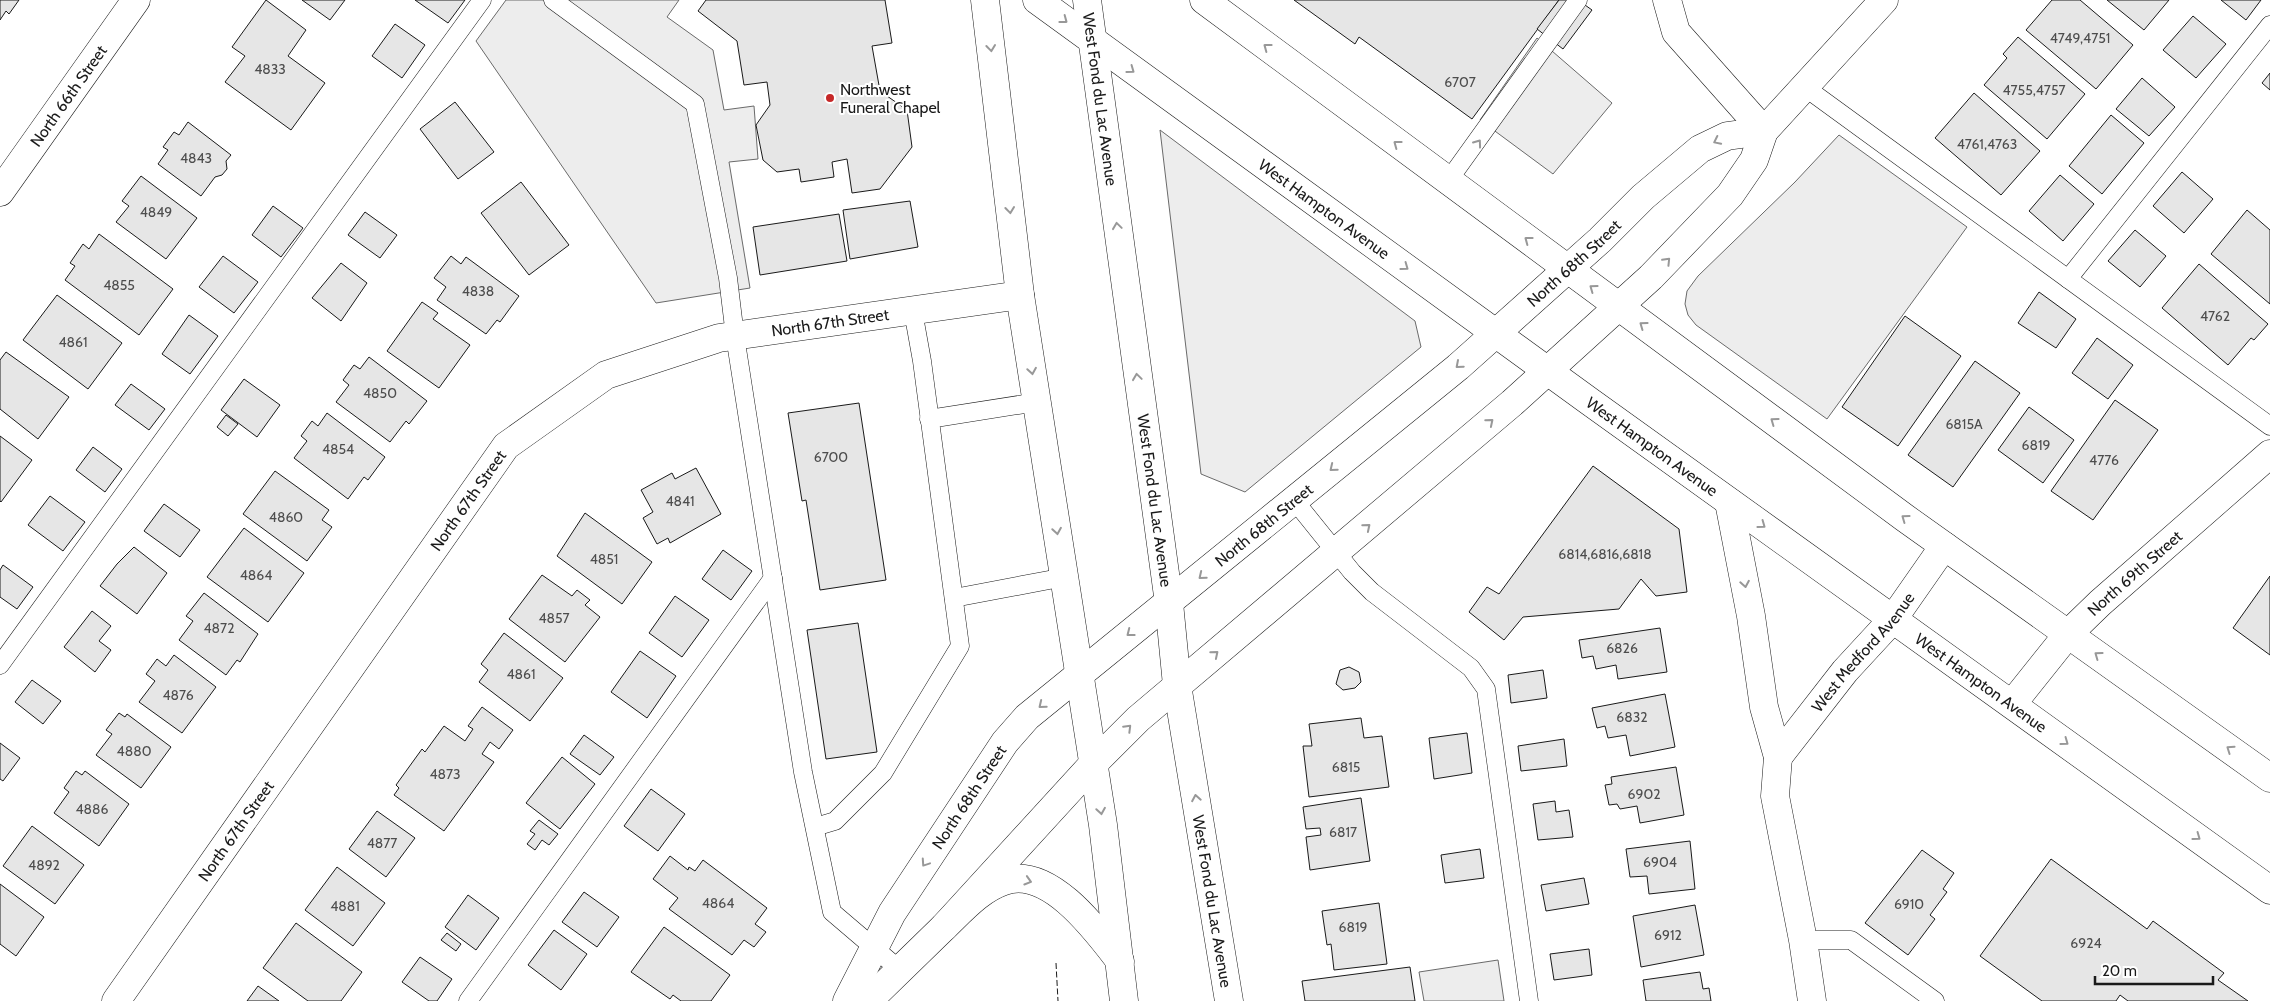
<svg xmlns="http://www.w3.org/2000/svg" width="2270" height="1001" viewBox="0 0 2270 1001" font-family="Cabin,sans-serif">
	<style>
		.built { fill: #ededed; stroke: #6a6a6a }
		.building { fill: #e6e6e6; stroke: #1a1a1a }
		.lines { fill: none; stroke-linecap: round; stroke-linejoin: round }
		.service-casing { stroke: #1a1a1a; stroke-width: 19 }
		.minor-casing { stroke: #1a1a1a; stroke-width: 29 }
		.tertiary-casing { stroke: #1a1a1a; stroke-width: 29 }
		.secondary-casing { stroke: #1a1a1a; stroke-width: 29 }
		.primary-casing { stroke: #1a1a1a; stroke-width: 29 }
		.service { stroke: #fff; stroke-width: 18 }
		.minor { stroke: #fff; stroke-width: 28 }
		.tertiary { stroke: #fff; stroke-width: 28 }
		.secondary { stroke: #fff; stroke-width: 28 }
		.primary { stroke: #fff; stroke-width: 28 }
		.fence { stroke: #1a1a1a; stroke-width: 1; stroke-dasharray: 6 2.5; stroke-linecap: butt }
		.oneway { stroke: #989898 }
		.poi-dot { fill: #c62828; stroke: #fff; stroke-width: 2 }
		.labels { text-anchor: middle; stroke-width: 4; stroke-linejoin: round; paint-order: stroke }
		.number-label { font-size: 14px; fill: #4d4d4d }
		.poi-label { font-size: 16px; fill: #1a1a1a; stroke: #fff; text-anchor: start }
		.street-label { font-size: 16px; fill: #1a1a1a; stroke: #fff }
	</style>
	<rect width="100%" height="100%" fill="#fff"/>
	<g class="built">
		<path d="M 506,0 L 544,0 L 554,7 L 559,0 L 679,0 L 667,17 L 713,50 L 724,110 L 754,106 L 758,159 L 729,162 L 750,288 L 656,303 L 476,41 Z"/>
		<path d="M 1537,38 L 1612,103 L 1553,174 L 1480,120 Z"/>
		<path d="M 1160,130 L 1415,321 L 1421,347 L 1245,492 L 1201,474 Z"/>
		<path d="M 1839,135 L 1967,227 L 1827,419 L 1696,325 L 1688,315 L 1685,304 L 1687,291 L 1698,276 L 1795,182 Z"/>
		<path d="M 1498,960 L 1504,1001 L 1424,1001 L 1419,972 Z"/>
	</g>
	<g class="building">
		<path d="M 0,0 L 19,0 L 9,14 L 6,11 L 0,20 Z"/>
		<path d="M 266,0 L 306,30 L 288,56 L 325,83 L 291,130 L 225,82 L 245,56 L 232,47 Z"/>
		<path d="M 302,0 L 345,0 L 330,20 Z"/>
		<path d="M 415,0 L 465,0 L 448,23 Z"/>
		<path d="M 706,0 L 885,0 L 892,43 L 872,46 L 880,91 L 907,110 L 912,147 L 880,189 L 852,193 L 847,159 L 832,162 L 834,177 L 801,182 L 799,169 L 777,172 L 763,160 L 756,125 L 770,105 L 767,82 L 744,85 L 737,41 L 698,11 Z"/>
		<path d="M 1294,0 L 1559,0 L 1472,119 L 1359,37 L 1355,44 Z"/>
		<path d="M 1559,0 L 1578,0 L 1592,10 L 1563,49 L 1537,29 Z"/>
		<path d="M 2052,0 L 2080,0 L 2133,45 L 2096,89 L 2026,30 Z"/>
		<path d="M 2107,0 L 2169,0 L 2144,30 Z"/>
		<path d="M 2221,0 L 2261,0 L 2246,20 Z"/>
		<path d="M 2193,16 L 2226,44 L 2196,78 L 2163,50 Z"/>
		<path d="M 395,24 L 425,45 L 402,78 L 372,56 Z"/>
		<path d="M 2018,37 L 2085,94 L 2047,139 L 1984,85 L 2007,58 L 2003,54 Z"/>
		<path d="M 2270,73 L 2270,90 L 2262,83 Z"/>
		<path d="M 2142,78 L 2175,107 L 2149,136 L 2116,109 Z"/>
		<path d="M 1974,93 L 2040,151 L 2001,195 L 1935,138 Z"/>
		<path d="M 455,102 L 494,152 L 458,179 L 420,129 Z"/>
		<path d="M 2111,115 L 2144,143 L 2102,194 L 2069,166 Z"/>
		<path d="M 188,122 L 231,155 L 226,161 L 227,169 L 222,175 L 215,177 L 201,196 L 158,164 L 168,150 L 163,147 L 174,132 L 179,135 Z"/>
		<path d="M 2182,172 L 2213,199 L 2184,233 L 2153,206 Z"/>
		<path d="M 2060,175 L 2094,204 L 2063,241 L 2029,211 Z"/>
		<path d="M 141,176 L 197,218 L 166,259 L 116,222 L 129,206 L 122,201 Z"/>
		<path d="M 521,182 L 569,245 L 529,275 L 481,213 Z"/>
		<path d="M 910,201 L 918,247 L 850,259 L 843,210 Z"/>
		<path d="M 273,206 L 303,228 L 281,257 L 252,235 Z"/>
		<path d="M 2247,210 L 2270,230 L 2270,304 L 2211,254 Z"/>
		<path d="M 365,212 L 397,235 L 380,258 L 348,235 Z"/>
		<path d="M 839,214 L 847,261 L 760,275 L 753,227 Z"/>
		<path d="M 2135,230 L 2166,256 L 2140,287 L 2108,261 Z"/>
		<path d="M 99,234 L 173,289 L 139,335 L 65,280 L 75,266 L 70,263 L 83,244 L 89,249 Z"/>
		<path d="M 223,256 L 258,282 L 234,313 L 199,287 Z"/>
		<path d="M 451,256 L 461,264 L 466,257 L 519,296 L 500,322 L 497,320 L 486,334 L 437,300 L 446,287 L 434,278 Z"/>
		<path d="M 341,263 L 367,283 L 341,321 L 312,298 Z"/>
		<path d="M 2199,264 L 2268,324 L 2254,340 L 2251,338 L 2228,365 L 2162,308 Z"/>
		<path d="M 2039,292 L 2076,319 L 2056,348 L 2018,323 Z"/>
		<path d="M 57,295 L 122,343 L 88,389 L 23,340 Z"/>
		<path d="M 422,302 L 438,313 L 433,319 L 470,345 L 439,388 L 387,351 Z"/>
		<path d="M 189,315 L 218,336 L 190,374 L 162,354 Z"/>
		<path d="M 1905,316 L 1961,356 L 1898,446 L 1842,407 Z"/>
		<path d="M 2097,338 L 2133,365 L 2108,399 L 2072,373 Z"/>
		<path d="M 6,352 L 69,397 L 38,439 L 0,409 L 0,360 Z"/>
		<path d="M 369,357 L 427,401 L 409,424 L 406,421 L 390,442 L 336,402 L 349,385 L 343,380 L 354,365 L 360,369 Z"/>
		<path d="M 1975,361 L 2020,393 L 1953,487 L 1908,455 Z"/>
		<path d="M 244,379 L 280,405 L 257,437 L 221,410 Z"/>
		<path d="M 131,384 L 165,409 L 149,430 L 115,405 Z"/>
		<path d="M 2115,400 L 2158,430 L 2093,520 L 2051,491 Z"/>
		<path d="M 859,403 L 886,580 L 820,590 L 806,500 L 802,501 L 788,413 Z"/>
		<path d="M 2029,407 L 2074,440 L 2043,483 L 1998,450 Z"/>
		<path d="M 327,413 L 385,457 L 368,480 L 364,477 L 348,499 L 294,458 L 307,441 L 301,436 L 312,421 L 318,426 Z"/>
		<path d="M 226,415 L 238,424 L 228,436 L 217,427 Z"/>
		<path d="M 0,436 L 32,460 L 1,502 L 0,501 Z"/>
		<path d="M 93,447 L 122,469 L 105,492 L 76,470 Z"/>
		<path d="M 1593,466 L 1679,529 L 1687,592 L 1656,596 L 1641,579 L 1619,609 L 1523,617 L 1504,640 L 1469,612 L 1487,587 L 1499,594 Z"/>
		<path d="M 696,468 L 721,514 L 670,543 L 668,538 L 657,544 L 643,518 L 653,512 L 641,490 L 672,473 L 675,479 Z"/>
		<path d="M 275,471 L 329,510 L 322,520 L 332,527 L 307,561 L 243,514 Z"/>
		<path d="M 50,496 L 85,522 L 63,551 L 28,525 Z"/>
		<path d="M 164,504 L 200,530 L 180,557 L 144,531 Z"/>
		<path d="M 585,513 L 652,562 L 622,604 L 557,556 Z"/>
		<path d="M 244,528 L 304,573 L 268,622 L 207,577 Z"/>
		<path d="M 134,547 L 167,573 L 137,614 L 100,586 L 117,564 Z"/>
		<path d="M 723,550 L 752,571 L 731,600 L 702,579 Z"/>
		<path d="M 3,565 L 33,587 L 17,609 L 0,597 L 0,570 Z"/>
		<path d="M 542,575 L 572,596 L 577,590 L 590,600 L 585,605 L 600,617 L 565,662 L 509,619 Z"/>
		<path d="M 2270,576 L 2270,655 L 2233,628 Z"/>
		<path d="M 204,593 L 258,634 L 240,662 L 237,660 L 226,675 L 179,640 L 193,621 L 186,616 Z"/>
		<path d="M 675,596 L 709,620 L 682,657 L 649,633 Z"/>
		<path d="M 92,611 L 111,626 L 99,641 L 111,650 L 95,672 L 64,647 Z"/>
		<path d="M 858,623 L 877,752 L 826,759 L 807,630 Z"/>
		<path d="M 1660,628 L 1667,672 L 1618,679 L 1616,665 L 1596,669 L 1593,656 L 1582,658 L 1579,640 Z"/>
		<path d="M 504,633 L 563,678 L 530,721 L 479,682 L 488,670 L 481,664 Z"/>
		<path d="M 640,651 L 676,676 L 647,718 L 611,692 Z"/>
		<path d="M 174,655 L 216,687 L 182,733 L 139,702 L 155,681 L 146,674 L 157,659 L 166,666 Z"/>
		<path d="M 1349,667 L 1359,672 L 1361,682 L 1355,688 L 1343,690 L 1336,684 L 1340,670 Z"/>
		<path d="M 1543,670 L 1547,698 L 1511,703 L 1508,675 Z"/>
		<path d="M 32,680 L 61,701 L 43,724 L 15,702 Z"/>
		<path d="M 1665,694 L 1675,747 L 1630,756 L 1626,735 L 1608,738 L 1605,726 L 1597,728 L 1592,708 Z"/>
		<path d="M 482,707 L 513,730 L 499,749 L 490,742 L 482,754 L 494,762 L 444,831 L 394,795 L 399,788 L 396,785 L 422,749 L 425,752 L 444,726 L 465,741 L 473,729 L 468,726 Z"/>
		<path d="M 119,713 L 125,717 L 127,714 L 171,747 L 141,788 L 96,755 L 112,734 L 106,730 Z"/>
		<path d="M 1361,718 L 1364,738 L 1382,736 L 1389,787 L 1309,797 L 1303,746 L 1312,746 L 1309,724 Z"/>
		<path d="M 1467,733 L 1472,773 L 1434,779 L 1429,738 Z"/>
		<path d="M 584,735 L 614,757 L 600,775 L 570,754 Z"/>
		<path d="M 1564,739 L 1567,766 L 1521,771 L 1518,746 Z"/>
		<path d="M 0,743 L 20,758 L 3,781 L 0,779 Z"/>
		<path d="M 562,757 L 595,784 L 560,829 L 526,803 Z"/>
		<path d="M 1676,767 L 1684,815 L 1640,823 L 1637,806 L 1620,809 L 1617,804 L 1609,805 L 1605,785 L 1612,784 L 1611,777 Z"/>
		<path d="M 76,771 L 82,775 L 85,771 L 129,804 L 99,846 L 54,813 L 69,792 L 64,788 Z"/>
		<path d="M 651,789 L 685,814 L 658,851 L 624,826 Z"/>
		<path d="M 1361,798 L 1370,861 L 1310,870 L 1306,837 L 1321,835 L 1320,828 L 1306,829 L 1303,807 Z"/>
		<path d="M 1555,801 L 1556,812 L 1569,810 L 1573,837 L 1538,840 L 1533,804 Z"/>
		<path d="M 377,811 L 415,838 L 386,877 L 349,849 Z"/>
		<path d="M 539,820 L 558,834 L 549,845 L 542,840 L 535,850 L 527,844 L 535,834 L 530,831 Z"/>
		<path d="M 32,826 L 84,865 L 55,904 L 3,866 Z"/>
		<path d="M 1690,841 L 1695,889 L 1649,894 L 1647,876 L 1630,877 L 1626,849 Z"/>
		<path d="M 1480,849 L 1484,878 L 1445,883 L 1441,855 Z"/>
		<path d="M 1922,850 L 1954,873 L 1943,889 L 1947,892 L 1930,915 L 1935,919 L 1908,955 L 1865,923 Z"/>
		<path d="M 670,856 L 688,870 L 689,867 L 695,871 L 703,860 L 767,908 L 755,924 L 766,932 L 754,947 L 744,940 L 732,955 L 669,909 L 678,898 L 653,879 Z"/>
		<path d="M 2051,859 L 2147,929 L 2153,921 L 2224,973 L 2218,980 L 2248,1001 L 2128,1001 L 2120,995 L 2116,1001 L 2042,1001 L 1980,956 Z"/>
		<path d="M 337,867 L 385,903 L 353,946 L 305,910 Z"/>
		<path d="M 1584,878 L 1589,904 L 1546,911 L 1541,885 Z"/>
		<path d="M 0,884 L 44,917 L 16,956 L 0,944 Z"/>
		<path d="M 584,892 L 619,917 L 597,947 L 562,922 Z"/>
		<path d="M 468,895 L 499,918 L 476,950 L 445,927 Z"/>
		<path d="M 1379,903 L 1387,964 L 1334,970 L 1331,944 L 1327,945 L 1322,911 Z"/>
		<path d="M 1695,905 L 1704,955 L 1641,967 L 1633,916 Z"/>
		<path d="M 296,923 L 362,972 L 341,1001 L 308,1001 L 263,968 Z"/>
		<path d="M 664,927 L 730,975 L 711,1001 L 681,1001 L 673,995 L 670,999 L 631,972 Z"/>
		<path d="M 554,930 L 587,954 L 561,990 L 528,965 Z"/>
		<path d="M 447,933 L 461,944 L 456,951 L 441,940 Z"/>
		<path d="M 1589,949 L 1592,975 L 1554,980 L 1550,954 Z"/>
		<path d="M 420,957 L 452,979 L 437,1001 L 429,1001 L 402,982 Z"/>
		<path d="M 1410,967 L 1415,1001 L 1305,1001 L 1302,981 Z"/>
		<path d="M 1700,972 L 1703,989 L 1709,988 L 1711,1001 L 1646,1001 L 1643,980 Z"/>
		<path d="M 258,986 L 279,1001 L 247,1001 Z"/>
	</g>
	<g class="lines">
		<g class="service-casing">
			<g id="service">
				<path d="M 553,0 L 695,104 L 728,278 L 735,336 L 803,772 L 832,912 L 900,970"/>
				<path d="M 1806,88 L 2270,426"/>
				<path d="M 1448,181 L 1578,0"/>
				<path d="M 2068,279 L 2270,25"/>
				<path d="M 929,419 L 1037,402"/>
				<path d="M 1294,500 L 1352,572 L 1372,592 L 1471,668 L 1486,689 L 1529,1001"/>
				<path d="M 954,598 L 1065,577"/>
				<path d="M 0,665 L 482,0"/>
				<path d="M 815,827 L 835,821 L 883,773 L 960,646 L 922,361 L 913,311"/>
				<path d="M 1803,940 L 1851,940 L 1935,1001"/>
				<path d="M 468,1001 L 773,578"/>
			</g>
		</g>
		<g class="minor-casing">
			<g id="minor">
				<path d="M 1667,0 L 1676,32 L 1764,131"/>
				<path id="s1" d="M 0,192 L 136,0"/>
				<path d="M 1729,502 L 1751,616 L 1764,707 L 1778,757 L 1775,796 L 1803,940 L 1812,1001"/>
				<path id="s2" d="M 2012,704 L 2068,634 L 2100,603 L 2270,454"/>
				<path id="s3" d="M 1778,757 L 1845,671 L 1893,619 L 1944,546"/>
				<path id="s4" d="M 116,1001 L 506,446 L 606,375 L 719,338 L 1020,295"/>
			</g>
		</g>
		<g class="tertiary-casing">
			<g id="tertiary">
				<path id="s5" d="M 847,1001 L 892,913 L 1005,742 L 1027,717 L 1458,367 L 1600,240 L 1643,197 L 1700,149 L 1727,136 L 1764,131"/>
				<path d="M 868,1001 L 944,927 L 1094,763 L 1138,719 L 1512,403 L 1651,277 L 1730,195 L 1754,160 L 1764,131 L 1884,0"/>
			</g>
		</g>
		<g class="secondary-casing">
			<g id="secondary">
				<path id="s6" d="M 1037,0 L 1589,401 L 2270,890"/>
				<path d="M 1204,0 L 1905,518 L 2270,778"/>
			</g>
		</g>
		<g class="primary-casing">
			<g id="primary">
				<path d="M 985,0 L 1020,295 L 1103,825 L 1124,1001"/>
				<path id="s7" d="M 1087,0 L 1169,603 L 1177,685 L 1229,1001"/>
				<path d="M 944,927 C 962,910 980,889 1004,881 C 1049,865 1097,931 1120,961"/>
			</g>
		</g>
		<use href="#service" class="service"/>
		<use href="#minor" class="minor"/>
		<use href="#tertiary" class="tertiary"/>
		<use href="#secondary" class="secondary"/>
		<use href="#primary" class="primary"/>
		<path class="fence" d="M 1056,963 L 1058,1001"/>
	</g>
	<defs><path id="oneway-chevron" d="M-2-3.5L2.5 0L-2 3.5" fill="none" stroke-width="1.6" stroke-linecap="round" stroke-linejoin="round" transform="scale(1.25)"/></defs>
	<g class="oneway">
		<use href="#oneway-chevron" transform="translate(1064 20) rotate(37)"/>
		<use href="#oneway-chevron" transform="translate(1267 47) rotate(-143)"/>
		<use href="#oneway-chevron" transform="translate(991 48) rotate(83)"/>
		<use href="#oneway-chevron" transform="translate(1131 70) rotate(36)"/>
		<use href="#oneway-chevron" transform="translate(1717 141) rotate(154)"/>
		<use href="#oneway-chevron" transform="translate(1478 143) rotate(-54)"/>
		<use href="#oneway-chevron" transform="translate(1397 144) rotate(-143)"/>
		<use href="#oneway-chevron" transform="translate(1010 210) rotate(83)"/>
		<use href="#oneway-chevron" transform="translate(1117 226) rotate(-98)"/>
		<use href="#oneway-chevron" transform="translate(1528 240) rotate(-143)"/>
		<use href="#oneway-chevron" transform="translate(1667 261) rotate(-46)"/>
		<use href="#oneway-chevron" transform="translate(1405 267) rotate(36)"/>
		<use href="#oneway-chevron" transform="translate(1593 288) rotate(-144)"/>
		<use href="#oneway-chevron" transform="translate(1643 325) rotate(-144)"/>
		<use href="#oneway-chevron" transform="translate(1459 365) rotate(139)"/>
		<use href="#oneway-chevron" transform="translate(1032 371) rotate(81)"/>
		<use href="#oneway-chevron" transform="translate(1137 377) rotate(-98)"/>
		<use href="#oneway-chevron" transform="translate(1774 421) rotate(-144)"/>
		<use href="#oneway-chevron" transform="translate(1490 422) rotate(-40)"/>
		<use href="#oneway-chevron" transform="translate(1333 468) rotate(141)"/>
		<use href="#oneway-chevron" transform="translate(1905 518) rotate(-144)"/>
		<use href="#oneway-chevron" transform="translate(1762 525) rotate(36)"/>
		<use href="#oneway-chevron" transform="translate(1367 527) rotate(-40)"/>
		<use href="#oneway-chevron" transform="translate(1057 531) rotate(81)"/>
		<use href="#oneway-chevron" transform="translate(1202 576) rotate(141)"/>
		<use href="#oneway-chevron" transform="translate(1745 584) rotate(80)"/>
		<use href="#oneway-chevron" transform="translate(1130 633) rotate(142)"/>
		<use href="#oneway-chevron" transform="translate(1215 654) rotate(-40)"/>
		<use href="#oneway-chevron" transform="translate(2098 655) rotate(-144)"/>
		<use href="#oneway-chevron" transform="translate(1042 705) rotate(141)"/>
		<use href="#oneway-chevron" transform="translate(1128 728) rotate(-45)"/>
		<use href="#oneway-chevron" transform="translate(2065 742) rotate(36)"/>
		<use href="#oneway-chevron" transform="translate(2230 749) rotate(-145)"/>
		<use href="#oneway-chevron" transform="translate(1196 798) rotate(-100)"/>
		<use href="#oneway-chevron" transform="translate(1101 811) rotate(81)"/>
		<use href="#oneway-chevron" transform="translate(2197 837) rotate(36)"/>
		<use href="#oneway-chevron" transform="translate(925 863) rotate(124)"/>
		<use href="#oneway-chevron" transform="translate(1028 881) rotate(17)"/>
	</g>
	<circle class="poi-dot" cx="830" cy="98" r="5"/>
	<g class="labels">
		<g class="number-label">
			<text x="2080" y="43">4749,4751</text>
			<text x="270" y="74">4833</text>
			<text x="1460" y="87">6707</text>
			<text x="2034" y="95">4755,4757</text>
			<text x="1987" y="149">4761,4763</text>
			<text x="196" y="163">4843</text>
			<text x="156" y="217">4849</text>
			<text x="119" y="290">4855</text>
			<text x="478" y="296">4838</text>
			<text x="2215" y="321">4762</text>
			<text x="73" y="347">4861</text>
			<text x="380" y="398">4850</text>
			<text x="1964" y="429">6815A</text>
			<text x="2036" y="450">6819</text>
			<text x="338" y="454">4854</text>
			<text x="831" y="462">6700</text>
			<text x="2104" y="465">4776</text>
			<text x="680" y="506">4841</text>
			<text x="286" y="522">4860</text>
			<text x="1605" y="559">6814,6816,6818</text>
			<text x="604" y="564">4851</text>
			<text x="256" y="580">4864</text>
			<text x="554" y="623">4857</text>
			<text x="219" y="633">4872</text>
			<text x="1622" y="653">6826</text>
			<text x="521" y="679">4861</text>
			<text x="178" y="700">4876</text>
			<text x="1632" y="722">6832</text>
			<text x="134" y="756">4880</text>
			<text x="1346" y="772">6815</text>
			<text x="445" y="779">4873</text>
			<text x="1644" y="799">6902</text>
			<text x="92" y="814">4886</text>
			<text x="1343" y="837">6817</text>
			<text x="382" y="848">4877</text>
			<text x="1660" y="867">6904</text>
			<text x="44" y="870">4892</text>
			<text x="718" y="908">4864</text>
			<text x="1909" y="909">6910</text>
			<text x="345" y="911">4881</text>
			<text x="1353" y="932">6819</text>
			<text x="1668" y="940">6912</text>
			<text x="2086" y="948">6924</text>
		</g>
		<g class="poi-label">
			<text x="840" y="95">Northwest<tspan x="840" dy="18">Funeral Chapel</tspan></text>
		</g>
		<g class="street-label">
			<text dy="6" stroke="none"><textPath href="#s1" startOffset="118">North 66th Street</textPath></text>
			<text dy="6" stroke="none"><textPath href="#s7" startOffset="100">West Fond du Lac Avenue</textPath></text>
			<text dy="6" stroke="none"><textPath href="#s6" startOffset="355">West Hampton Avenue</textPath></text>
			<text dy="6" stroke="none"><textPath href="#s5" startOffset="1048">North 68th Street</textPath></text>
			<text dy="6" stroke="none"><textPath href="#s4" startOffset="1032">North 67th Street</textPath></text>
			<text dy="6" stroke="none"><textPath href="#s6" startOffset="760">West Hampton Avenue</textPath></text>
			<text dy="6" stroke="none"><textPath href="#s4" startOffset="612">North 67th Street</textPath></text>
			<text dy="6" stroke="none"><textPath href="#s7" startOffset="505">West Fond du Lac Avenue</textPath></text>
			<text dy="6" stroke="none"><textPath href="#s5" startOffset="642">North 68th Street</textPath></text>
			<text dy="6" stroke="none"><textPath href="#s2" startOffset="180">North 69th Street</textPath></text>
			<text dy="6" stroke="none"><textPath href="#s3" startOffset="135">West Medford Avenue</textPath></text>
			<text dy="6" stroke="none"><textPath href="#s6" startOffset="1165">West Hampton Avenue</textPath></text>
			<text dy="6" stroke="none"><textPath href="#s5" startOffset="238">North 68th Street</textPath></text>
			<text dy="6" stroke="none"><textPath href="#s4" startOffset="208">North 67th Street</textPath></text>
			<text dy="6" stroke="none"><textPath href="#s7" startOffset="910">West Fond du Lac Avenue</textPath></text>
		</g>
	</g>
	<path d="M2095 976v8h118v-8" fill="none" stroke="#1a1a1a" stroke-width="2.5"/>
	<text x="2102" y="976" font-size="15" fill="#1a1a1a" stroke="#ffffff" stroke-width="4" paint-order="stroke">20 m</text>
</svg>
